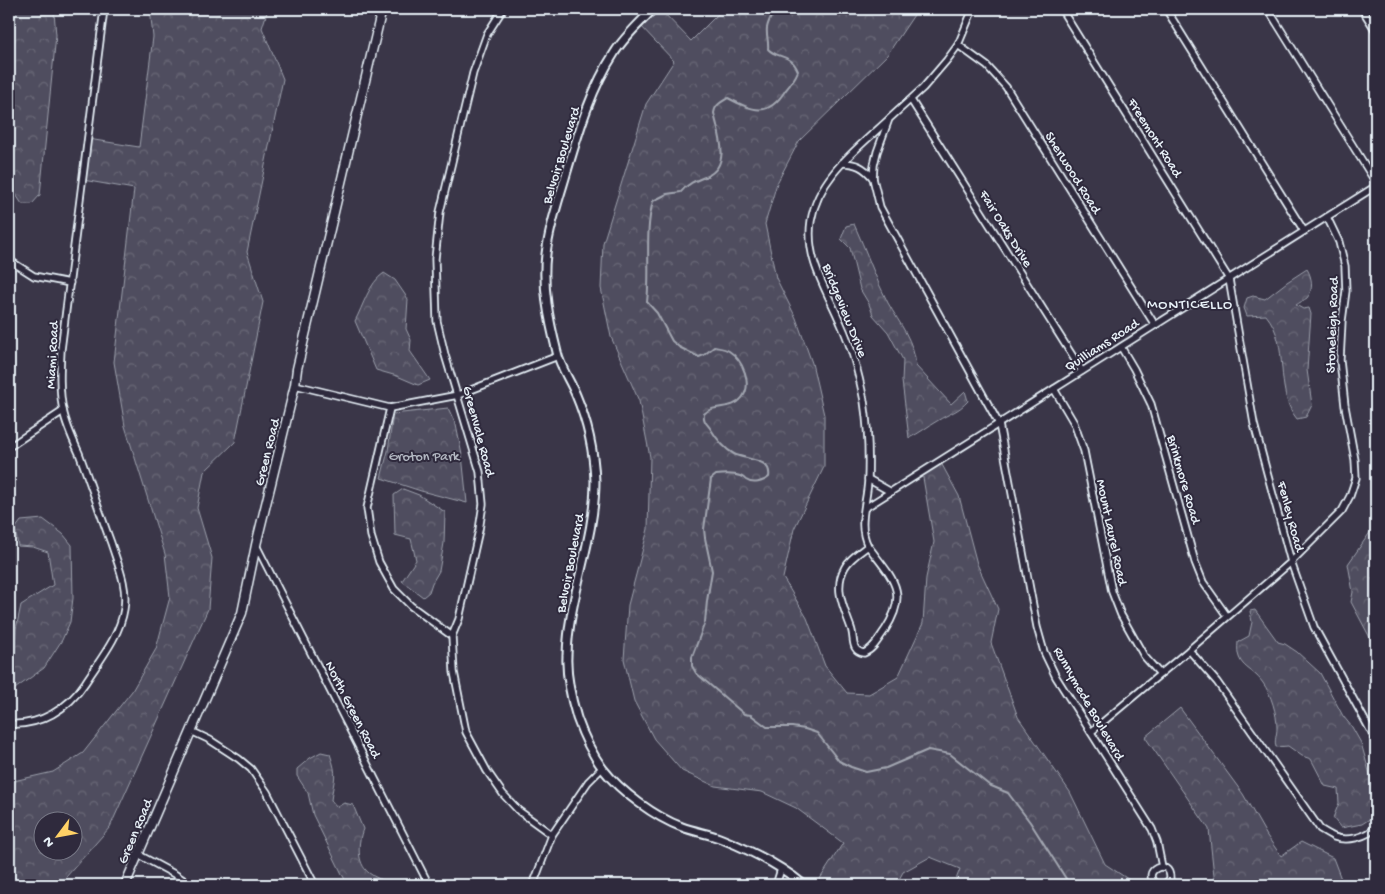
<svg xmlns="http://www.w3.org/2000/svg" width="1385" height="894" viewBox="0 0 1385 894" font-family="'Gochi Hand',sans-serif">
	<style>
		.forest { fill: url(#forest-crowns); stroke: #9ca0ac; fill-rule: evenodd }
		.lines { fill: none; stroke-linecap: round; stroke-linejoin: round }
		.stream { stroke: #a2a6b1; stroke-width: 2 }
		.minor-casing { stroke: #e8f1f8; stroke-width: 9 }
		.tertiary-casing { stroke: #e8f1f8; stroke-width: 11 }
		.secondary-casing { stroke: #e8f1f8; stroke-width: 11 }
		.minor { stroke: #2f2a3d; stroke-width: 5.5 }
		.tertiary { stroke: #2f2a3d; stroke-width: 7 }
		.secondary { stroke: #2f2a3d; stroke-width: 8 }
		.labels { text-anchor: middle; stroke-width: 4; stroke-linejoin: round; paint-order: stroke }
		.street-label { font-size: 14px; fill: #e8f1f8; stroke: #2f2a3d }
		.park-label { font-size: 14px; fill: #b3b8c2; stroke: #2f2a3d }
		.neighbourhood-label { font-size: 15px; letter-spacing: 1px; fill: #e8f1f8; stroke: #2f2a3d }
	</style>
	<defs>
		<pattern id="forest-crowns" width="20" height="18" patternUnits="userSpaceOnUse" patternTransform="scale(1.25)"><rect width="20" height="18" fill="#504e5f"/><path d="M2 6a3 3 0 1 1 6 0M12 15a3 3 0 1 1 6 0" fill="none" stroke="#696877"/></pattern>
	</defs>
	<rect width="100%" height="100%" fill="#3a3648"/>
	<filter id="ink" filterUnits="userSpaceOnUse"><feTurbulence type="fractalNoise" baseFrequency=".02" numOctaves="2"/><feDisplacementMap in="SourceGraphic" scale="10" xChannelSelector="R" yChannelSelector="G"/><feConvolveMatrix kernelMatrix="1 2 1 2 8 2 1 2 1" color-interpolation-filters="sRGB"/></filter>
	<g filter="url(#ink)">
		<g class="forest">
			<path d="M 19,9 L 51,9 L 54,12 L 56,35 L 40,195 L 32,204 L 22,204 L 9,184 L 9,16 Z"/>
			<path d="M 150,9 L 268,9 L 262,28 L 283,79 L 247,252 L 263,302 L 235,442 L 204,472 L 197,508 L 212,558 L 208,609 L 110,827 L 59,885 L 11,885 L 9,884 L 9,782 L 53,772 L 83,753 L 132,691 L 156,649 L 170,597 L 165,554 L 125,426 L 114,362 L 134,189 L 83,180 L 88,139 L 139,147 L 153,37 ZM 42,822 L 72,822 L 72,852 L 42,852 Z"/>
			<path d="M 653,9 L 660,9 L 691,41 L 723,9 L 918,9 L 887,55 L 799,141 L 777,183 L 765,224 L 776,278 L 796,318 L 812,363 L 824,415 L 824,467 L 794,529 L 783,578 L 807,618 L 825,666 L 847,693 L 869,694 L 898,677 L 923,623 L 926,578 L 934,542 L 922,472 L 940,461 L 959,496 L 977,564 L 998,609 L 991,643 L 1018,717 L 1070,792 L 1105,864 L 1137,885 L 954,885 L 960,869 L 930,857 L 903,872 L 896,885 L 816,885 L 843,843 L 796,808 L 762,792 L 715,786 L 682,771 L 654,739 L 634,701 L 624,659 L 628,605 L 648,529 L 650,457 L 639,401 L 611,337 L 601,288 L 603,243 L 646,104 L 674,61 L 639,24 Z"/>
			<path d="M 854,224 C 866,250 875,278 888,303 C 900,324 914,341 916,366 L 951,404 L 965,391 L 968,401 C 958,412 950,413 937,421 C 928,426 920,433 909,438 L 902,381 L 903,360 L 888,332 L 873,315 L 869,304 L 860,289 L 850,248 L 841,239 L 846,226 Z"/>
			<path d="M 1307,269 C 1312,277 1314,290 1307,298 C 1304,300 1299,303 1296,305 L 1303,309 L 1309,308 L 1311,314 L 1307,370 L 1312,405 L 1306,417 L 1297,419 C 1273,390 1291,345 1266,315 L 1247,316 L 1244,308 L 1247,298 L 1253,296 L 1265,299 L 1287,282 Z"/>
			<path d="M 384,273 L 395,280 L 408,299 L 406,329 L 411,340 L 410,351 L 430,380 L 418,385 L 397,376 L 376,370 L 355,321 C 363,306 369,283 384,273 Z"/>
			<path d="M 448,408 L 456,425 L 462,455 L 467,503 L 421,491 L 381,478 L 388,451 L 393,414 Z"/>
			<path d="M 403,489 L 419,495 L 445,512 L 444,543 L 439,571 L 432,583 L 429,592 L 423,597 L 402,581 L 416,560 L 411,539 L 395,535 L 394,495 Z"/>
			<path d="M 1376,514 L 1376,649 L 1351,602 L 1353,592 L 1348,564 L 1371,531 Z"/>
			<path d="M 43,519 L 63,534 L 72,545 L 73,598 L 70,622 L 62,640 L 44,668 L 12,691 L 11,704 L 9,705 L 9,665 L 15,654 L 16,629 L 21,605 L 53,585 L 48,552 L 33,547 L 18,546 L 15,529 L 21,521 Z"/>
			<path d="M 1255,610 L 1278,642 L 1285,644 L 1297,652 L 1320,673 L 1343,716 L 1352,727 L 1361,743 L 1376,796 L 1374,816 L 1362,824 L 1341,828 L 1333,818 L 1339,803 L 1338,789 L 1325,786 L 1311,759 L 1302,756 L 1288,746 L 1276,747 C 1274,740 1277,735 1277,728 C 1277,714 1271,694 1263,683 C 1251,666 1235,668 1238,642 L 1249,636 L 1252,622 L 1250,611 Z"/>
			<path d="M 1180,708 L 1243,794 L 1267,836 L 1281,856 L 1301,842 L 1333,858 L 1341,879 L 1353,885 L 1215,885 L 1209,829 L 1145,737 Z"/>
			<path d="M 321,752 L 330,754 C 338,777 334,777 331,800 L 337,807 L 344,803 L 353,805 L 363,829 C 358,842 356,863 369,873 C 375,878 384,880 390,885 L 348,885 L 343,876 L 313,815 L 308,793 L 297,776 L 297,769 L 310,758 Z"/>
		</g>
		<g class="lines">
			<path class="stream" d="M 775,9 C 772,16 768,21 767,28 C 766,35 769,42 768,49 C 777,59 791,53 798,71 C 795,79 790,85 785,91 C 768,118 753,111 728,98 C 721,102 715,105 714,113 C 718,133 732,165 707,176 C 697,180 688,183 681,192 L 667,194 L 653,201 C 644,235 651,269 647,302 L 657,313 L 672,341 L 679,347 L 699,357 L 704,355 L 714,347 C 719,348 724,348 729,351 C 743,360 753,384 742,398 C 732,411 714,403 704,414 C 703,420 706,423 710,428 C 716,438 723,448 734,454 C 745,460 772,458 769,477 C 763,482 753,485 746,480 C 742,477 745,478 740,476 C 732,473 724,474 716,475 L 711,479 L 704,529 L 705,538 L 712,571 L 707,601 L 705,622 L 692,657 L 692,666 L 696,673 L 744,714 L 751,715 L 767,727 L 792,727 L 805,729 L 817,733 L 839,761 L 851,767 L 866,772 L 886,768 L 928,750 L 950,754 L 989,785 L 1008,793 L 1030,822 L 1070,885"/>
			<g class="minor-casing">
				<g id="minor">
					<path d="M 503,9 L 487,34 L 473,73 L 440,212 L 435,259 L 437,321 L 445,355 L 480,472 L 483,504 L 479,530 L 459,619 L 452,636 L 454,672 L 466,732 L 487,771 L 503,794 L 519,811 L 552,835"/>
					<path d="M 640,9 L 646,17"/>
					<path d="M 973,9 L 958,45 L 947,60 L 923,88 L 889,119 L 877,152 L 874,165 L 873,178 L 880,207 L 999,424 L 1037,627 L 1044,652 L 1056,677 L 1152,829 L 1157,842 L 1162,867"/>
					<path d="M 1060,9 L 1063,12 L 1229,279 L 1254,424 L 1291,562 L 1314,627 L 1374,737 L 1376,744"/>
					<path d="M 1166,9 L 1304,231"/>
					<path d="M 1268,9 L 1376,183"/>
					<path d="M 1362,9 L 1376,31"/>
					<path d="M 958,45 L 987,66 L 1006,87 L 1155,325"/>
					<path d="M 911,100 L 1082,371"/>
					<path d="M 842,163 C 856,163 864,167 873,178"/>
					<path d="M 9,260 L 34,276 L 70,283"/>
					<path d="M 1121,347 L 1134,369 L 1151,404 L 1195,562 L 1203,582 L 1227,616"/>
					<path d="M 295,385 L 390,408 L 458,395 L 558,356"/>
					<path d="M 1054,389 L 1074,423 L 1084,451 L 1112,592 L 1121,615 L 1144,656 L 1160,674"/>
					<path d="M 390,408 L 367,508 L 371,536 L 379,562 L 394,589 L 411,606 L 452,636"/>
					<path d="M 9,447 L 63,411"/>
					<path d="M 868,479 L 891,492"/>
					<path d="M 865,508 L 1376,186"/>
					<path d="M 256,545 L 429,885"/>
					<path d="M 868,546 C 892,578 910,592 885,630 C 879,638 874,649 864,653 C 850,651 855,638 851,628 C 844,608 833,588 845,567 C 850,558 860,552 868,546 C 857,525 867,503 868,480 C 869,453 868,427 864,401 C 859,375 852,348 841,324 C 827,290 805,260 811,221 C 818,177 857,149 887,121"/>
					<path d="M 1189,650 L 1217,682 L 1320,829 C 1325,832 1330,835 1334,837 C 1348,842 1367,837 1376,827"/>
					<path d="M 9,724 C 40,726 68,709 85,683 C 99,661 120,636 124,609 C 128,586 118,565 111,543 C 100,513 90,483 79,453 C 73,440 66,425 63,410 C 59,391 60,370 61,350 L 104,9"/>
					<path d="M 191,731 L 210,740 L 239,759 L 251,769 L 267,792 L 315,885"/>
					<path d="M 1091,732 L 1189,650 L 1291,562 L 1342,511 L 1350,496 L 1356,478 L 1355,460 L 1345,406 L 1340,360 L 1342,321 L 1346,291 L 1345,266 L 1339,242 L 1327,217"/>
					<path d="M 139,855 L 176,875 L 191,885"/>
					<path d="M 533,885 L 552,835 L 588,782 L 602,768"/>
					<path d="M 776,885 L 781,869"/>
					<path d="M 1157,885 C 1138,871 1171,856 1170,879 L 1164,885"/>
				</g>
			</g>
			<g class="tertiary-casing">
				<path id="tertiary" d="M 653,9 C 640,23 625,36 615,52 C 590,90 578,134 565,178 C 558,202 549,228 546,254 C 542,287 549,320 557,352 C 560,367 570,380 576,395 C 587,421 594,452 595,481 C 595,541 568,597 567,656 C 566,677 571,698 577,718 C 583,735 592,754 603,769 C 621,792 655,817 682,827 C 696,832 710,834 722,839 C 752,851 780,865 804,885"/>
			</g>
			<g class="secondary-casing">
				<path id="secondary" d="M 125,885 L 242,613 L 256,545 L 295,385 L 297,369 L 382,9"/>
			</g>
			<use href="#minor" class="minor"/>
			<use href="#tertiary" class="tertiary"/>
			<use href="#secondary" class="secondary"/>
		</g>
	</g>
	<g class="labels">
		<g class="street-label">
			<text transform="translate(1156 137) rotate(58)" y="5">Freemont Road</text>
			<text transform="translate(560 155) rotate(-73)" y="5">Belvoir Boulevard</text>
			<text transform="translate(1074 172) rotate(58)" y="5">Sherwood Road</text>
			<text transform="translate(1007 228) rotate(58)" y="5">Fair Oaks Drive</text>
			<text transform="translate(846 310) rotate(68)" y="5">Bridgeview Drive</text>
			<text transform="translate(1331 325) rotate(-88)" y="5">Stoneleigh Road</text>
			<text transform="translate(1101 344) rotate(-33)" y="5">Quilliams Road</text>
			<text transform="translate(51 355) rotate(-87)" y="5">Miami Road</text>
			<text transform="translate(480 431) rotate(75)" y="5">Greenvale Road</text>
			<text transform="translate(266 452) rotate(-76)" y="5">Green Road</text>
			<text transform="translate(1185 479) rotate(74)" y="5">Brinkmore Road</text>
			<text transform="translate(1292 516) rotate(75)" y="5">Fenley Road</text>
			<text transform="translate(1113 532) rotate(78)" y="5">Mount Laurel Road</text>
			<text transform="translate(569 563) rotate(-79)" y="5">Belvoir Boulevard</text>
			<text transform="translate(1090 703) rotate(60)" y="5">Runnymede Boulevard</text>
			<text transform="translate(354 709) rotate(63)" y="5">North Green Road</text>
			<text transform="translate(134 831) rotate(-67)" y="5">Green Road</text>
		</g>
		<g class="park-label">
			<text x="424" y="460">Groton Park</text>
		</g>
		<g class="neighbourhood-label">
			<text x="1190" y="308">MONTICELLO</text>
		</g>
	</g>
	<rect width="1385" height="894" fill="none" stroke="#2f2a3d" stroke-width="30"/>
	<rect x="15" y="15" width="1355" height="864" fill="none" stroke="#e8f1f8" stroke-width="2" filter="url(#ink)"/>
	<g transform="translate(58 836) rotate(238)"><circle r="24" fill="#2f2a3d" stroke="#797a88"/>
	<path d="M0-4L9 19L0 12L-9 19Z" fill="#ffd166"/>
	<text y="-8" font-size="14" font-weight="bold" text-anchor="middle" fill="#e8f1f8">N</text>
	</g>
</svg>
